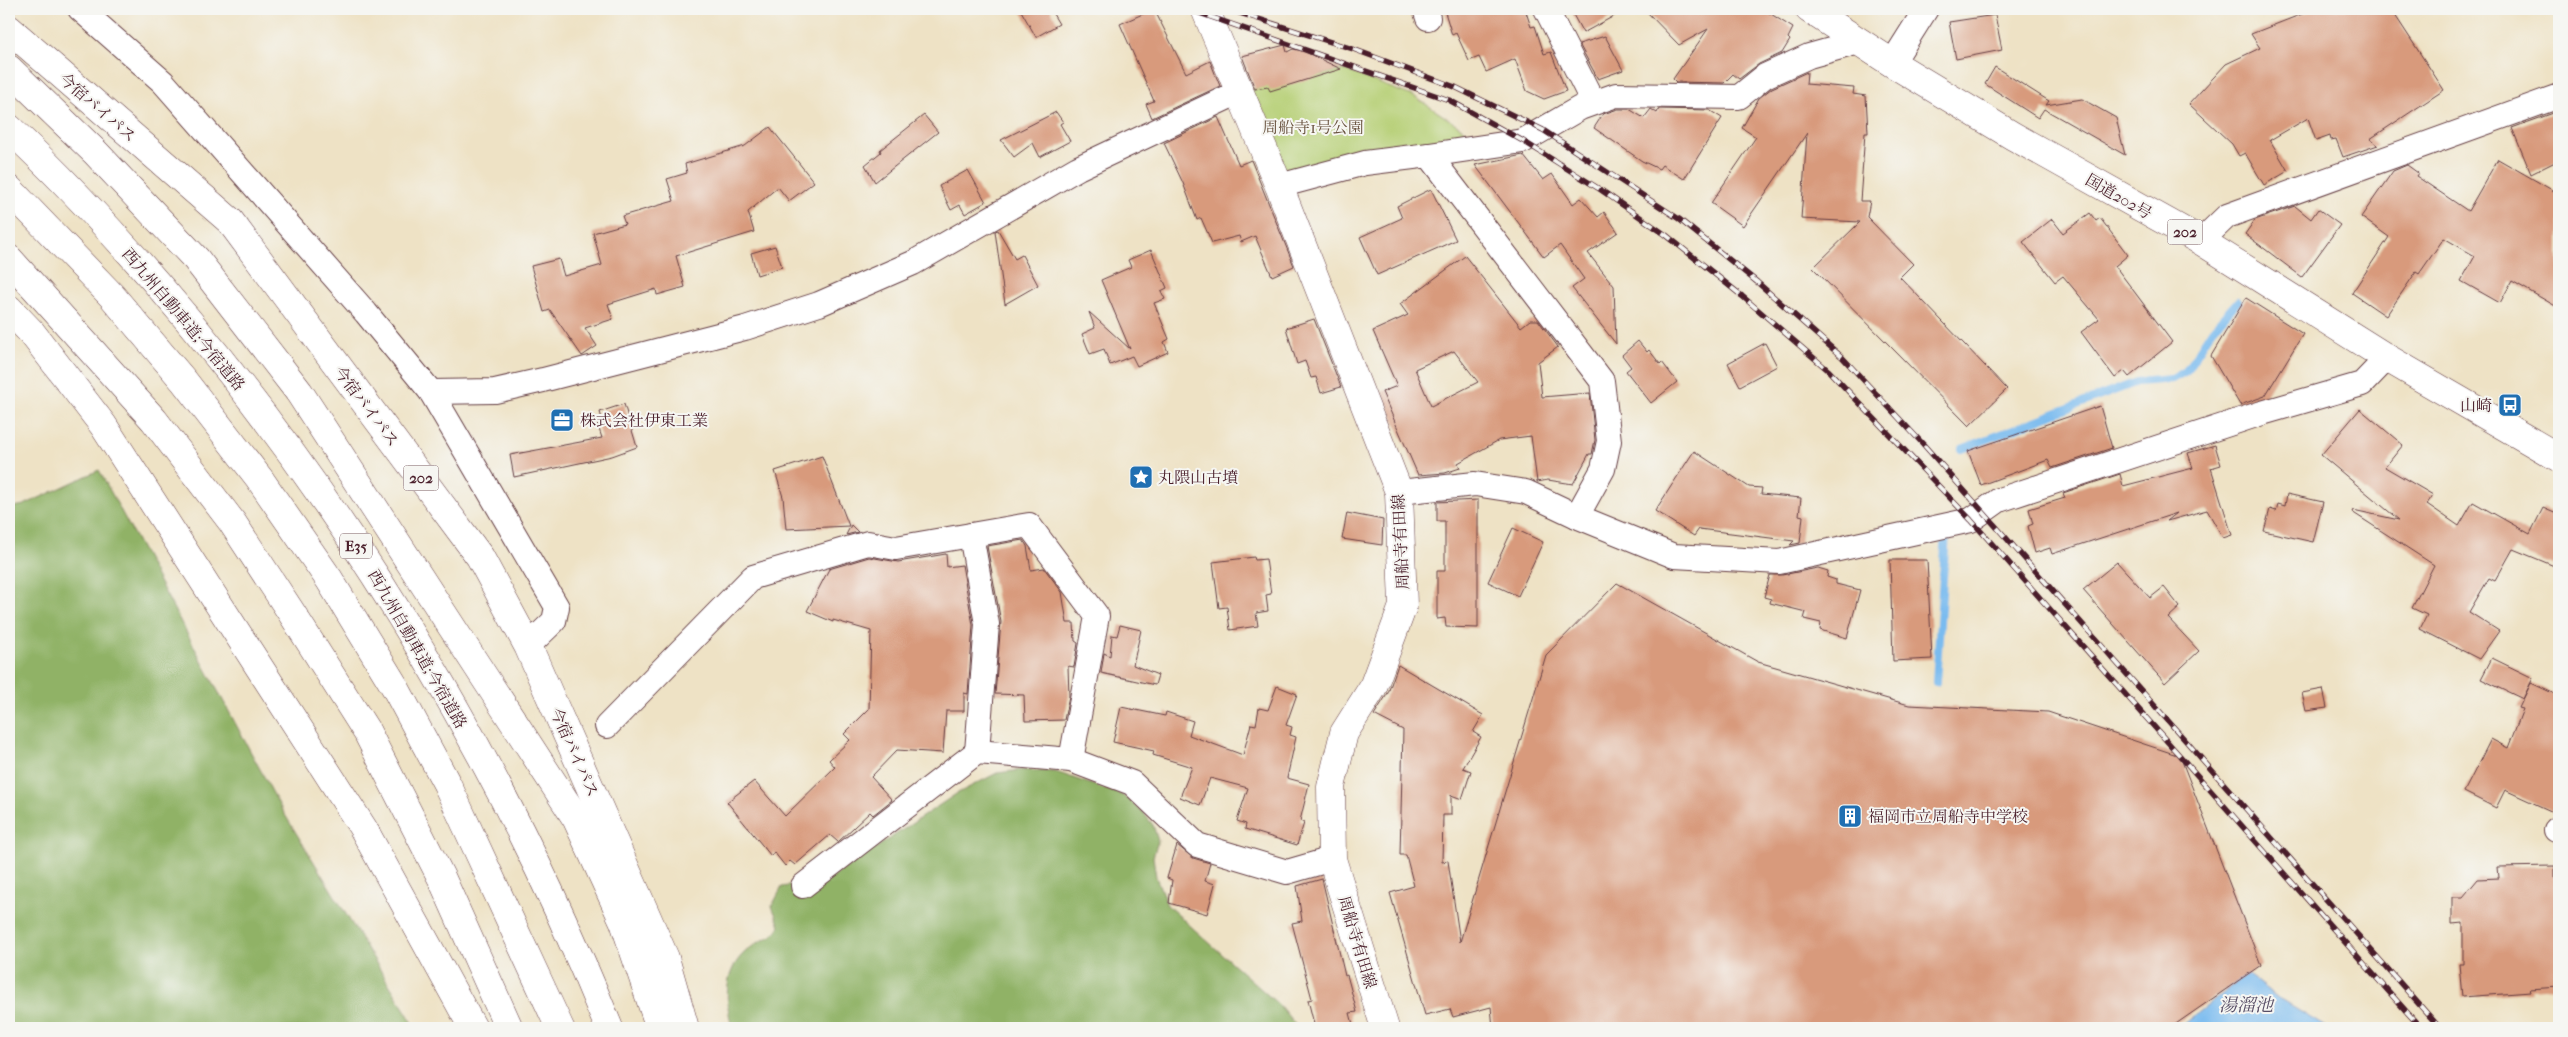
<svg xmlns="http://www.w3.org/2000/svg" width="2568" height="1037" viewBox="0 0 2568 1037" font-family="'IM FELL French Canon','Noto Serif JP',serif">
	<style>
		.green { fill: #b6cf74; stroke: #807750 }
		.forest { fill: #90b266; stroke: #6d6848 }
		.water { fill: #7abbef; stroke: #626d8d }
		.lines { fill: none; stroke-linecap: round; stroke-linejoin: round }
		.stream { stroke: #7abbef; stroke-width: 8 }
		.building { fill: #d89a7c; fill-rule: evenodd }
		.minor-casing { stroke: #633c42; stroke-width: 26 }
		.secondary-casing { stroke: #633c42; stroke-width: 29 }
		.trunk-casing { stroke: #633c42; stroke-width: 29 }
		.motorway-casing { stroke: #633c42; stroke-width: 29 }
		.minor { stroke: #fff; stroke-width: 24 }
		.secondary { stroke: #fff; stroke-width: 28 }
		.trunk { stroke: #fff; stroke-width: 28 }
		.motorway { stroke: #fff; stroke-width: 28 }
		.rail-casing { stroke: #4a1f2b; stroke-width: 5.5 }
		.rail { stroke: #f6f6f2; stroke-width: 4; stroke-dasharray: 11; stroke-linecap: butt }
		.labels { text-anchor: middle; stroke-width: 4; stroke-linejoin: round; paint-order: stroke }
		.shield { fill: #f6f6f2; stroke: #7e6067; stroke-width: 1 }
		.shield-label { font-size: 15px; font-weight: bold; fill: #4a1f2b }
		.street-label { font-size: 16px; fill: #4a1f2b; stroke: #f6f6f2 }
		.park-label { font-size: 16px; fill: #6a5441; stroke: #f6f6f2 }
		.poi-label { font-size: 16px; fill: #4a1f2b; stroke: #f6f6f2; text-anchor: start }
		.water-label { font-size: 18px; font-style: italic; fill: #584e66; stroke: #f6f6f2 }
	</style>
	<rect width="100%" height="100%" fill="#f6f6f2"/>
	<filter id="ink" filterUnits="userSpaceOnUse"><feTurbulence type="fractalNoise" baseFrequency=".02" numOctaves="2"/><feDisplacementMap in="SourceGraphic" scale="10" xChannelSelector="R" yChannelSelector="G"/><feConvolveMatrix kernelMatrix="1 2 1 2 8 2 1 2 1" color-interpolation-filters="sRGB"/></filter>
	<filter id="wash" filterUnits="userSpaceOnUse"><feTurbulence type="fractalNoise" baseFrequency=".0096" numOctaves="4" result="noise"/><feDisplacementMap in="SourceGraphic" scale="20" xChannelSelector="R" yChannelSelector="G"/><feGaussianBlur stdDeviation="1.12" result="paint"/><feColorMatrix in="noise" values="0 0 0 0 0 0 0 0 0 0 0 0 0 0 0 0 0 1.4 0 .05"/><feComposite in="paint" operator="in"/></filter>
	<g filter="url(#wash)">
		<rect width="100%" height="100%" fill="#eee2c5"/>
		<path class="green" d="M 1344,70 L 1415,97 L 1468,132 L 1365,163 L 1279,186 L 1239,92 Z"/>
		<g class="forest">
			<path d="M 99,470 L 282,810 L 416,1028 L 9,1028 L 9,508 L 24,505 Z"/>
			<path d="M 1022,770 L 1056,772 L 1122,795 L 1142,811 L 1153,825 L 1158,841 L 1153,857 L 1156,877 L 1167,905 L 1279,1005 L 1298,1028 L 732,1028 C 724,995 723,964 756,944 C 768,936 771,940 780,926 L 772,906 L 782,887 L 831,878 L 956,794 L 997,773 Z"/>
		</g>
		<path class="water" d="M 2234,964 L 2278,998 L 2327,1028 L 2179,1028 L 2235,984 Z"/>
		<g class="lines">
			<g class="stream">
				<path d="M 1962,449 L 2137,382 L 2172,379 L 2186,371 L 2212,330 L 2238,301"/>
				<path d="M 1936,682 L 1946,533"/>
			</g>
		</g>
		<g id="blocks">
			<g class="building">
				<path d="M 1020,9 L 1050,9 L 1059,24 L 1036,37 Z"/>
				<path d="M 1154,9 L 1186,73 L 1210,61 L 1220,86 L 1152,118 L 1146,104 L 1154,101 L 1120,24 Z"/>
				<path d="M 1444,9 L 1525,9 L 1531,27 L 1535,26 L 1544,54 L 1551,52 L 1566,91 L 1544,99 L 1527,91 L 1515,59 L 1486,72 L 1479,57 L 1469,61 L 1456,33 L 1452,35 Z"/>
				<path d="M 1570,9 L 1627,9 L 1583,33 Z"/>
				<path d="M 1644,9 L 1763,9 L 1793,28 L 1788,38 L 1790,40 L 1782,53 L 1759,64 L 1739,79 L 1733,74 L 1724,83 L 1676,82 L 1673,79 L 1708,29 L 1679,45 Z"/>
				<path d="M 2315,9 L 2391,9 L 2444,90 L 2370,139 L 2378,145 L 2343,157 L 2336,139 L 2331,140 L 2330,136 L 2316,141 L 2308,118 L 2270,140 L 2288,171 L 2264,185 L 2245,153 L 2239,156 L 2232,144 L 2189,104 L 2226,64 L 2260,48 L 2251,34 Z"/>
				<path d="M 1995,15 L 2002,50 L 1956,59 L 1949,22 Z"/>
				<path d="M 1605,36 L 1623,70 L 1598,79 L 1579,44 Z"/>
				<path d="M 1285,45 L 1287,52 L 1293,49 L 1303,51 L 1341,69 L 1270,91 L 1268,87 L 1255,89 L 1242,56 Z"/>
				<path d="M 1995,67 L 2049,101 L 2046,105 L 2082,99 L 2116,118 L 2125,155 L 2044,109 L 2038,118 L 1985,84 Z"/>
				<path d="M 1807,72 L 1806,84 L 1854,88 L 1853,94 L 1866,96 L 1868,133 L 1865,133 L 1860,201 L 1870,201 L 1867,217 L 1913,264 L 1900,277 L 2007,389 L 1969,426 L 1813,268 L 1860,222 L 1801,219 L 1807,133 L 1743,226 L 1711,203 L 1756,137 L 1742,128 L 1759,98 L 1772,88 Z"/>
				<path d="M 1618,109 L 1629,109 L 1644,118 L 1651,109 L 1657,113 L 1659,109 L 1709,110 L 1722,118 L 1684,179 L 1662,165 L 1659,169 L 1642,161 L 1594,128 L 1603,114 Z"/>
				<path d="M 2559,111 L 2559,160 L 2531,174 L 2512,128 Z"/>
				<path d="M 1056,112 L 1063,122 L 1060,124 L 1070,141 L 1040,157 L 1033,143 L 1014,157 L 1001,140 Z"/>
				<path d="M 924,115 L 938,132 L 875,182 L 865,165 L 881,152 L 880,150 Z"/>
				<path d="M 1218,117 L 1239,165 L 1251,160 L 1294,266 L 1272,276 L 1255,236 L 1241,242 L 1239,236 L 1212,243 L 1201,218 L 1197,220 L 1183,183 L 1164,143 Z"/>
				<path d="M 770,127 L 814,182 L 789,201 L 778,187 L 748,212 L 754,232 L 676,256 L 685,287 L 657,295 L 656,289 L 608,304 L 613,319 L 585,328 L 597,346 L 582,356 L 550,310 L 544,312 L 531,266 L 559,259 L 564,276 L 602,265 L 593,233 L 625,224 L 622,216 L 674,201 L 667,179 L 687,173 L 685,164 L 745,146 Z"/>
				<path d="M 1523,155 L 1543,180 L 1552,174 L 1573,204 L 1581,198 L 1598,217 L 1604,212 L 1618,232 L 1588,253 L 1614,286 L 1616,344 L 1572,288 L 1584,279 L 1560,245 L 1544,257 L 1475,165 Z"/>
				<path d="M 2498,159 L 2559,194 L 2559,308 L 2512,281 L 2500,303 L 2461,281 L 2475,256 L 2444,238 L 2419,274 L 2416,272 L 2386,316 L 2352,293 L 2389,237 L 2361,217 L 2393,171 L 2407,165 L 2418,173 L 2416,176 L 2468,211 Z"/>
				<path d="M 968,170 L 986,202 L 965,214 L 960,205 L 951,210 L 939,186 Z"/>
				<path d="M 1431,189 L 1456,240 L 1377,275 L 1360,237 L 1402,218 L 1397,206 Z"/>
				<path d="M 2295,206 L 2311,219 L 2318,209 L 2340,225 L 2302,277 L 2245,234 L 2255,220 Z"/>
				<path d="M 2090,213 L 2096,221 L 2100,218 L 2128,255 L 2115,266 L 2172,342 L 2129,377 L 2124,371 L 2115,378 L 2081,332 L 2099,319 L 2063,276 L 2055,282 L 2023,242 L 2052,219 L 2063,233 Z"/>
				<path d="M 998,230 L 1015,259 L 1022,255 L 1038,285 L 1005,304 L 995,231 Z"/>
				<path d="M 775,246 L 782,267 L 757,275 L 751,253 Z"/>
				<path d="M 1151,250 L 1167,288 L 1161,291 L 1165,299 L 1154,303 L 1169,339 L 1164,342 L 1168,352 L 1137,366 L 1132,356 L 1110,365 L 1104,349 L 1090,354 L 1082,334 L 1095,328 L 1089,312 L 1130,349 L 1101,280 L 1131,267 L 1128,260 Z"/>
				<path d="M 1465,256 L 1521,327 L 1530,320 L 1538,320 L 1558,347 L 1538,362 L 1542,397 L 1590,393 L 1595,440 L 1592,454 L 1589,454 L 1573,484 L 1548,480 L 1537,482 L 1531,436 L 1499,440 L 1458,463 L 1460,468 L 1445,473 L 1418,475 L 1382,392 L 1397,386 L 1373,331 L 1408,315 L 1400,304 ZM 1454,351 L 1478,382 L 1431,406 L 1415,369 Z"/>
				<path d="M 2246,298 L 2303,334 L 2265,396 L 2240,405 L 2211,356 Z"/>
				<path d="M 1314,319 L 1341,387 L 1321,393 L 1316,377 L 1311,378 L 1305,361 L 1297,364 L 1286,328 Z"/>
				<path d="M 1638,341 L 1647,352 L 1649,350 L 1660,364 L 1662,362 L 1677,382 L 1651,403 L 1626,371 L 1631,367 L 1622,355 Z"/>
				<path d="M 1765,343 L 1777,366 L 1740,386 L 1728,363 Z"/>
				<path d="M 624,404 L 637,447 L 612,456 L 514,477 L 510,455 L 602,438 L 596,420 L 602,419 L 600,412 Z"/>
				<path d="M 2100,406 L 2112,448 L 2052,468 L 2048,460 L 1981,485 L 1968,451 Z"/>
				<path d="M 2360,409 L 2403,445 L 2385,467 L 2433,495 L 2427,504 L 2459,526 L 2473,502 L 2530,534 L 2543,508 L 2559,515 L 2559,568 L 2513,549 L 2495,581 L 2489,578 L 2469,612 L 2499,631 L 2479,659 L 2420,629 L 2427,615 L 2412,608 L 2434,565 L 2352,512 L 2353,510 L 2399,520 L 2321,455 Z"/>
				<path d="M 2215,445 L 2221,465 L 2211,468 L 2232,535 L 2223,538 L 2207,510 L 2167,521 L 2177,513 L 2052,554 L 2050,548 L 2035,553 L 2028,526 L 2033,524 L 2029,509 L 2065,498 L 2063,493 L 2120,474 L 2123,486 L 2193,468 L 2188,453 Z"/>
				<path d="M 1694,451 L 1749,487 L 1762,488 L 1761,494 L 1801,498 L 1799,515 L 1803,516 L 1800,543 L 1790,545 L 1794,541 L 1699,529 L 1694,536 L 1655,511 Z"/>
				<path d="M 822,456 L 849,526 L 786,529 L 783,497 L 775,471 Z"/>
				<path d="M 2287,494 L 2323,502 L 2313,542 L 2264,531 L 2270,509 L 2276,511 L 2278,504 L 2285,506 Z"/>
				<path d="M 1478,500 L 1478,628 L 1446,627 L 1445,618 L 1437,619 L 1437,571 L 1445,571 L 1445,521 L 1437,521 L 1437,502 Z"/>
				<path d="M 1347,513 L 1383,520 L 1382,545 L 1342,539 Z"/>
				<path d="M 851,525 L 858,532 L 846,535 Z"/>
				<path d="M 1513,528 L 1543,542 L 1518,596 L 1488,582 Z"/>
				<path d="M 1023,540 L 1027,546 L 1031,570 L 1044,568 L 1062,592 L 1067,623 L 1074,623 L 1075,641 L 1078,643 L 1074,667 L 1068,666 L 1069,696 L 1064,720 L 1025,721 L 1024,695 L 995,694 L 1001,622 L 987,546 Z"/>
				<path d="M 946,554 L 947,567 L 962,565 L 973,625 L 968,694 L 964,693 L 964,711 L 946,711 L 943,753 L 897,750 L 871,777 L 892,800 L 873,815 L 870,812 L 838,842 L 830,835 L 795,865 L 790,861 L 785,866 L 774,852 L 771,856 L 727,802 L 754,781 L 785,816 L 835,767 L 829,760 L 850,740 L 844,734 L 869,709 L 871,631 L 833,620 L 833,622 L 807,611 L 829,569 L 869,557 L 898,562 Z"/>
				<path d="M 1254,557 L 1255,560 L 1266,559 L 1271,594 L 1266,595 L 1268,611 L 1256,613 L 1258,626 L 1230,630 L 1227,607 L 1219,608 L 1213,562 Z"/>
				<path d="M 1890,560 L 1927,560 L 1932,659 L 1893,661 Z"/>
				<path d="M 2117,562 L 2150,598 L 2164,587 L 2180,607 L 2168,618 L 2199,651 L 2165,683 L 2083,590 Z"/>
				<path d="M 1818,568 L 1828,571 L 1827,577 L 1836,580 L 1836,584 L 1860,590 L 1847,638 L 1820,630 L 1821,623 L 1804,619 L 1806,612 L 1770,603 L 1771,599 L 1764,597 L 1770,575 L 1782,575 Z"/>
				<path d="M 1617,583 L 1758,662 L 1909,705 L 2048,712 L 2180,756 L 2261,965 L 2170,1028 L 1493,1028 L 1491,1007 L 1453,1017 L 1450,1009 L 1425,1015 L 1390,893 L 1414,886 L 1406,855 L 1400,855 L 1403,730 L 1374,715 L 1388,693 L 1398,665 L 1483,715 L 1473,732 L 1481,737 L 1463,768 L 1471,771 L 1462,799 L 1451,795 L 1451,815 L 1443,815 L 1442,862 L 1448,861 L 1460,942 L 1546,655 Z"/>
				<path d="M 1120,625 L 1141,630 L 1133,665 L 1158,675 L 1155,685 L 1101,673 L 1104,653 L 1110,656 L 1112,635 L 1117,636 Z"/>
				<path d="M 2492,658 L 2533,678 L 2523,699 L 2481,679 Z"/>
				<path d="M 2531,683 L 2559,696 L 2559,799 L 2553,812 L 2505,790 L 2496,808 L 2464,792 L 2491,739 L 2508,748 L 2523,709 L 2519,708 Z"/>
				<path d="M 1277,686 L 1297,694 L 1286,725 L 1292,727 L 1290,735 L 1296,737 L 1287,778 L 1309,784 L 1300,821 L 1304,823 L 1297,845 L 1245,829 L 1246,824 L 1237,821 L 1248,788 L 1210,778 L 1200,805 L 1180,797 L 1192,767 L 1153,755 L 1154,751 L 1113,742 L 1121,707 L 1165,716 L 1166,712 L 1193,721 L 1189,735 L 1243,755 L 1251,724 L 1256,725 L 1259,708 L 1268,710 Z"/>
				<path d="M 2323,689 L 2327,708 L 2306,711 L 2302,693 Z"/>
				<path d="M 1177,845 L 1193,858 L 1210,863 L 1205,881 L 1215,884 L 1207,914 L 1169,903 L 1172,880 L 1167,878 Z"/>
				<path d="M 2555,866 L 2555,879 L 2559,878 L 2559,913 L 2556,913 L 2559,987 L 2530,989 L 2531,992 L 2462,997 L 2459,964 L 2463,964 L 2463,923 L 2452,924 L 2452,897 L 2463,897 L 2478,879 L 2499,878 L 2498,867 Z"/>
				<path d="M 1322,879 L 1345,976 L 1347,975 L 1357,1012 L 1350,1013 L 1354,1028 L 1315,1028 L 1308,1000 L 1312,999 L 1292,923 L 1302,921 L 1297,886 Z"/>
			</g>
		</g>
	</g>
	<g filter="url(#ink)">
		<use href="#blocks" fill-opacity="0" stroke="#633c42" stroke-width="1"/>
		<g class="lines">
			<g class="minor-casing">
				<g id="minor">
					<path d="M 80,9 L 163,82 L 366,313 L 431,392 L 557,607 L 554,621 L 528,646"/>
					<path d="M 1425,9 L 1428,18"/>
					<path d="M 1546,9 L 1593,102"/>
					<path d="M 1892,63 L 1926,9"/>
					<path d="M 1429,155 L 1523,141 L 1580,108 L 1616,95 L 1739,97 L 1765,76 L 1809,56 L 1859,42"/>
					<path d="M 1279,186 L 1365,163 L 1429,155 L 1602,381 L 1609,441 L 1603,469 L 1577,516"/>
					<path d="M 2201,241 L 2227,216 L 2559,96"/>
					<path d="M 431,392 L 495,391 L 543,380 L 745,328 L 819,304 L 913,263 L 1078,168 L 1239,92"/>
					<path d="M 1399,492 L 1475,484 L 1526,492 L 1581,518 L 1674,556 L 1779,562 L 1971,520 L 1999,500 L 2262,413 L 2362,384 L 2387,358"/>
					<path d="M 607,726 L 753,577 L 868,543 L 896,548 L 971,535"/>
					<path d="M 977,752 L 987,624 L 971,535 L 1029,525 L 1097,616 L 1071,760"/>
					<path d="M 2559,827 L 2556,830 L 2559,831"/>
					<path d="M 803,886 L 977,752 L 1071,760 L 1132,783 L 1197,845 L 1287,872 L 1332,859"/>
				</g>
			</g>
			<g class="secondary-casing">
				<path id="secondary" d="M 1205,9 L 1279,186 L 1399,492 L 1403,606 L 1373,687 L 1344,733 L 1331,787 L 1332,859 L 1385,1028"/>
			</g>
			<g class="trunk-casing">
				<g id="trunk">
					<path d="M 1809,9 L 1892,63 L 2013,136 L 2201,241 L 2387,358 L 2559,458"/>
					<path d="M 9,29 L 230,221 L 480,557 L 528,646 L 665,958 L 685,1028"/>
					<path d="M 9,309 L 32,333 L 103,425 L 363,828 L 473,1028"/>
				</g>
			</g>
			<g class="motorway-casing">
				<g id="motorway">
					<path d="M 9,69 L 95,152 L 196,259 L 299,392 L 576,818 L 624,922 L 660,1028"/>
					<path d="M 9,128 C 73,188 132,253 188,320 C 364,532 506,773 609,1028"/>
					<path d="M 9,189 L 112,296 L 184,381 L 259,478 L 329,579 L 395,687 L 447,784 L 560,1028"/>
					<path d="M 9,259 L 154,420 L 232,522 L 291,612 L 367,732 L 442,879 L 509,1028"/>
				</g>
			</g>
			<use href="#minor" class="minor"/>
			<use href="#secondary" class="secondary"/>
			<use href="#trunk" class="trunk"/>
			<use href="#motorway" class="motorway"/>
			<g class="rail-casing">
				<g id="rail">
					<path d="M 1188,9 L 1449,100 L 1523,141 L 1601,190 L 1666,235 L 1742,296 L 1828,370 L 1971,520 L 2421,1028"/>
					<path d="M 1227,9 L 1353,49 L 1455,87 L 1543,130 L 1679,219 L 1757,282 L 1842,357 L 1923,444 L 2440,1028"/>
				</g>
			</g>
			<use href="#rail" class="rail"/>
		</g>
	</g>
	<defs>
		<g id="bus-square" transform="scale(1.25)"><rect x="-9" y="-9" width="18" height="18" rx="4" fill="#1f6fb2" stroke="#f6f6f2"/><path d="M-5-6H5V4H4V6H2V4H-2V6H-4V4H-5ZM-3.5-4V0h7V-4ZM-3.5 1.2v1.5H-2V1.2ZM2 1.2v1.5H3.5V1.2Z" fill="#fff"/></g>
		<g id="office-square" transform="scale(1.25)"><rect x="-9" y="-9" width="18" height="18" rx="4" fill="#1f6fb2" stroke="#f6f6f2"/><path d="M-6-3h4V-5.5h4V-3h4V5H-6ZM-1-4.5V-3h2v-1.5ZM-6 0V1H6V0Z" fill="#fff"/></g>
		<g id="sight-square" transform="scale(1.25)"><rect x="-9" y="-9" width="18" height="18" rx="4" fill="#1f6fb2" stroke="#f6f6f2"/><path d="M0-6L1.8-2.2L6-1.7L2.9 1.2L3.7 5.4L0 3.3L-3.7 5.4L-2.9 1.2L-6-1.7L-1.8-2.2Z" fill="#fff"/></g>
		<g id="building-square" transform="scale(1.25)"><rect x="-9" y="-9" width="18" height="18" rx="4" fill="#1f6fb2" stroke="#f6f6f2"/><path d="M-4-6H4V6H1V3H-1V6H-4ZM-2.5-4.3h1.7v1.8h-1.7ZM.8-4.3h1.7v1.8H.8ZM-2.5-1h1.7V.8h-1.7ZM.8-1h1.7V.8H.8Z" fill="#fff"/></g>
	</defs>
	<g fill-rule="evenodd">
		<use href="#bus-square" x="2510" y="405"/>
		<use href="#office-square" x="562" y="420"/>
		<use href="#sight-square" x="1141" y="477"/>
		<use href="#building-square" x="1850" y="816"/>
	</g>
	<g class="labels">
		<g class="shield">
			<rect x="2167.5" y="219.5" width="35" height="25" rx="4"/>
			<rect x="403.5" y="465.5" width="35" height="25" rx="4"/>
			<rect x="340" y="533.5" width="32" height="25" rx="4"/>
		</g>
		<g class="shield-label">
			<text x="2185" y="237">202</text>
			<text x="421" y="483">202</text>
			<text x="356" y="551">E35</text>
		</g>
		<g class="street-label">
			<text transform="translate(98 107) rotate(41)" y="6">今宿バイパス</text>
			<text transform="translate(2119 196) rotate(30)" y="6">国道202号</text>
			<text transform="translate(184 319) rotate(50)" y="6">西九州自動車道;今宿道路</text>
			<text transform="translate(367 406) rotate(53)" y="6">今宿バイパス</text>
			<text transform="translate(1400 542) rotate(-93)" y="6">周船寺有田線</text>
			<text transform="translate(418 649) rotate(60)" y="6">西九州自動車道;今宿道路</text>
			<text transform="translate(575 752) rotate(66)" y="6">今宿バイパス</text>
			<text transform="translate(1358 942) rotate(73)" y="6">周船寺有田線</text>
		</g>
		<g class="park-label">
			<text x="1313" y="133">周船寺1号公園</text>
		</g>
		<g class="poi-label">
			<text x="2492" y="411" text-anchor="end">山崎</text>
			<text x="580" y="426">株式会社伊東工業</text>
			<text x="1158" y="483">丸隈山古墳</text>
			<text x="1868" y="822">福岡市立周船寺中学校</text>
		</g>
		<g class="water-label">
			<text x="2246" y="1011">湯溜池</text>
		</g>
	</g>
	<rect width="2568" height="1037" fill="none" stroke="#f6f6f2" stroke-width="30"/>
</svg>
